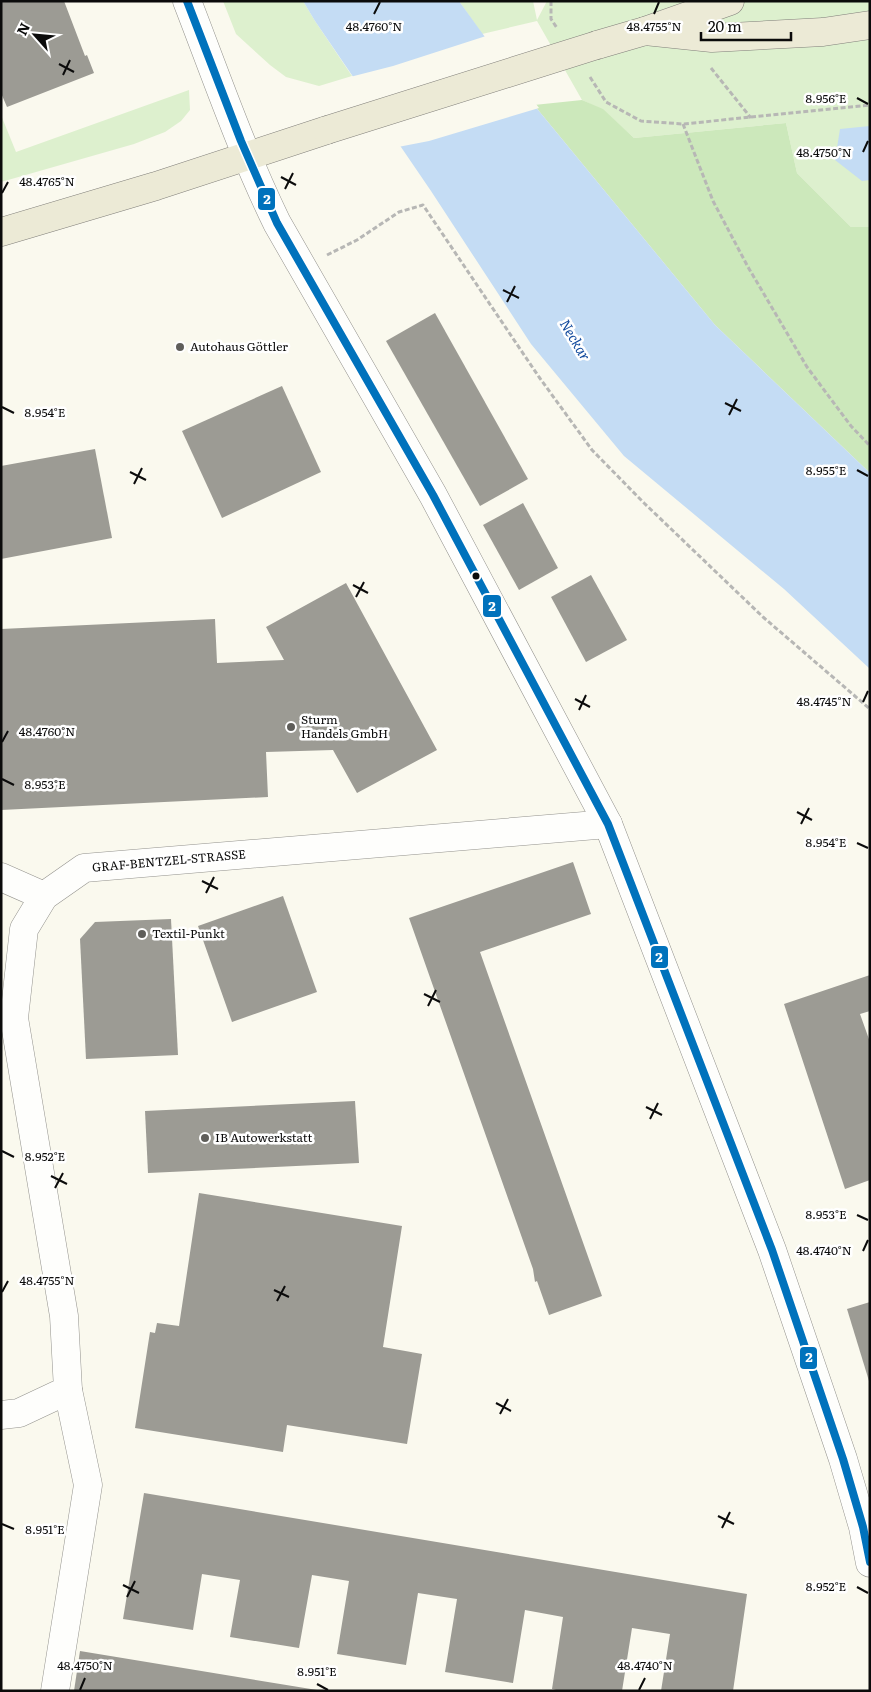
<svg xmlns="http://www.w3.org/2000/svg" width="871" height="1692" viewBox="0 0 871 1692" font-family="Literata,serif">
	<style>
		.green { fill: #ddf0ce }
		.forest { fill: #cce8bb }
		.water { fill: #c4dcf4 }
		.pier { fill: #faf9ee }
		.building { fill: #9c9b94 }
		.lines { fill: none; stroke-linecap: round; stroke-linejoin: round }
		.street-casing { stroke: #93928d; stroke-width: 29 }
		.primary-casing { stroke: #807f7a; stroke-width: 29 }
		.path { stroke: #b7b7b5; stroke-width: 3; stroke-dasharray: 5 2.5; stroke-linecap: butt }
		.street { stroke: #fefefc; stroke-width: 28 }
		.primary { stroke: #ecead6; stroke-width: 28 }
		.primary-bridge-casing { stroke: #807f7a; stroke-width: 29; stroke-linecap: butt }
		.primary-bridge { stroke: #ecead6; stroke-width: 28 }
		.bus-1-casing { stroke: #fff; stroke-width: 11 }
		.bus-1 { stroke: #0072bc; stroke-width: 8 }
		.ticks { fill: none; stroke: #0b0b0b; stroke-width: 2 }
		.poi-dot { fill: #5f5e5a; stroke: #fff; stroke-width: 2 }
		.bus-dot { fill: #0b0b0b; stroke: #fff; stroke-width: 2 }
		.labels { text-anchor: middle; stroke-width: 5; stroke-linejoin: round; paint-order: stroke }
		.poi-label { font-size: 12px; fill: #0b0b0b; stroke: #fff; text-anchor: start }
		.street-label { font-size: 12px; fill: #0b0b0b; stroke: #fff }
		.water-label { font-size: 14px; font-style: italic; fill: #134b9e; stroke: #fff }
		.ticks-label { font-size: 12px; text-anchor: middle; fill: #0b0b0b; stroke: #fff; stroke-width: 5; stroke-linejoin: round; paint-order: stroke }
		.line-badge { stroke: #fff; stroke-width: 2 }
		.badge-label { font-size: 14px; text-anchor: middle; font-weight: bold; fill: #fff }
	</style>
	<rect width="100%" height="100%" fill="#faf9ee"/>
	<g class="green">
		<path d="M 223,1 L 303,1 L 315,21 L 352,76 L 319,86 L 286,77 L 270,65 L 236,34 Z"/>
		<path d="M 459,1 L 533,1 L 537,20 L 547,1 L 870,1 L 870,227 L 851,227 L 797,173 L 786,123 L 634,138 L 603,110 L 582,100 L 537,21 L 482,34 Z"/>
		<path d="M 189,90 L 190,110 L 181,121 L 165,132 L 134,144 L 1,182 L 1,115 L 16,152 Z"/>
	</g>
	<path class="forest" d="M 582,100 L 603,109 L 634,138 L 786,123 L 797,173 L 851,227 L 870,227 L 870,473 L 715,325 L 534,105 Z"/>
	<g class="water">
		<path d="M 303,1 L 459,1 L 534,105 L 715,325 L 870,473 L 870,669 L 784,589 L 624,456 L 531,344 L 431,191 L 315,21 Z"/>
		<path d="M 870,126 L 870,180 L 862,181 L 835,160 L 840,129 Z"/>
	</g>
	<path class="pier" d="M 486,36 L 539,108 L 429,141 L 398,147 L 350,77 L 393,66 Z"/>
	<g class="building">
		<path d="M 1,1 L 64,1 L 85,56 L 87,55 L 94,73 L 7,107 L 1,93 Z"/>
		<path d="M 435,313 L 528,479 L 480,506 L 386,341 Z"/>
		<path d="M 282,386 L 321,472 L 222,518 L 182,431 Z"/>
		<path d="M 95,449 L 112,538 L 1,559 L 1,466 Z"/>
		<path d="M 523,503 L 558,568 L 519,590 L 483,525 Z"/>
		<path d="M 591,575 L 627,640 L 586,662 L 551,597 Z"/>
		<path d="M 346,583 L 437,750 L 357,793 L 333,750 L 266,752 L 268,797 L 1,810 L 1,629 L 215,619 L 217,663 L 284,660 L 266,627 Z"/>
		<path d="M 573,862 L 591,914 L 480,952 L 602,1296 L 549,1315 L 537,1281 L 535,1282 L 533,1269 L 409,918 Z"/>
		<path d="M 283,896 L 317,992 L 232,1022 L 198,926 Z"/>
		<path d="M 171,919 L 178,1055 L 86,1059 L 80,939 L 95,922 Z"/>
		<path d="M 870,975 L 870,1011 L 860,1014 L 870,1042 L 870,1180 L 845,1189 L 784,1004 Z"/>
		<path d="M 355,1101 L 359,1163 L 148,1173 L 145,1111 Z"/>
		<path d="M 199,1193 L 402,1226 L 383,1347 L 422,1354 L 407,1444 L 287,1425 L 283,1452 L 135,1428 L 150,1332 L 155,1333 L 157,1323 L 179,1326 Z"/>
		<path d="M 870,1302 L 870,1381 L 869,1381 L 847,1309 Z"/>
		<path d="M 144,1493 L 747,1594 L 733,1691 L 661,1691 L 670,1634 L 632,1628 L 622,1691 L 560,1691 L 552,1689 L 563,1617 L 525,1610 L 513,1683 L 445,1672 L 457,1599 L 418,1593 L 406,1665 L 337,1654 L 349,1581 L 312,1575 L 299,1648 L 230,1637 L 240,1580 L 202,1574 L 193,1630 L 123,1619 Z"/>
		<path d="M 80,1651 L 317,1690 L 317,1691 L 74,1691 Z"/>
	</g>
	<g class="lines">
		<g class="street-casing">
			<g id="street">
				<path d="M 187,1 C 216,76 242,151 277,223 L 433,495 L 608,824 L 772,1250 L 843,1459 L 863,1527 L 870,1563"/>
				<path d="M 1,877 L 44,896"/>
				<path d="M 1,1415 L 19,1413 L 68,1390 L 64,1316 L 14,1018 L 24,929 L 44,896 L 84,868 L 608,824"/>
				<path d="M 55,1691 L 88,1485 L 68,1390"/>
			</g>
		</g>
		<g class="primary-casing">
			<g id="primary">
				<path d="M 645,31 L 712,38 L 823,32 L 870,25"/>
				<path d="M 597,45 L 645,31 L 730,1"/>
				<path d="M 1,232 L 156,186 L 327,130"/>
			</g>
		</g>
		<g class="path">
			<path d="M 551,1 L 551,19 L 557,28"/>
			<path d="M 711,68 L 751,118"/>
			<path d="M 590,77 L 606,102 L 641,121 L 683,124 L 870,105"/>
			<path d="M 683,124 L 713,201 L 748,267 L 807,367 L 851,426 L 870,446"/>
			<path d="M 327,255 L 357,240 L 399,212 L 423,205 L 539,377 L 592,450 L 644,503 L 763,617 L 870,709"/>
		</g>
		<use href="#street" class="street"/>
		<use href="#primary" class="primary"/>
		<g class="primary-bridge-casing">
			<path id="primary-bridge" d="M 327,130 L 597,45"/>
		</g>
		<use href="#primary-bridge" class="primary-bridge"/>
		<g class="bus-1-casing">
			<path id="bus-1" d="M 187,1 L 241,141 L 277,223 L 433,495 L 608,824 L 772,1250 L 843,1459 L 863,1527 L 870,1562"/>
		</g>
		<use href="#bus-1" class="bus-1"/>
	</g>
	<path class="ticks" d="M 374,14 L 380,2M 654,14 L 659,2M 59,64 L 74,72M 63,75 L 70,60M 857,98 L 868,104M 863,152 L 868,141M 281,177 L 296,185M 285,189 L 293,173M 2,193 L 8,182M 503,290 L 519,298M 507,302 L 515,286M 725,403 L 741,411M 2,407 L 14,413M 729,415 L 737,399M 857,470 L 868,476M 130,472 L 146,480M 134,484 L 142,468M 353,585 L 368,593M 356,597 L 364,582M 575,699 L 590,707M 863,702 L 868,691M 579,710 L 586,695M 2,742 L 8,731M 2,779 L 14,785M 797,812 L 812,820M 801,824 L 809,808M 857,843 L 868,848M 202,881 L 218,889M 206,893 L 214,877M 424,994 L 440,1002M 428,1006 L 436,990M 646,1107 L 662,1115M 650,1119 L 658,1103M 2,1151 L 14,1157M 51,1176 L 67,1184M 55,1188 L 63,1173M 857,1215 L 868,1220M 863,1251 L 868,1240M 274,1290 L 289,1297M 2,1292 L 8,1281M 277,1301 L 285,1286M 496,1403 L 511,1411M 500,1414 L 508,1399M 718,1516 L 734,1524M 2,1524 L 14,1529M 722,1528 L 730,1512M 123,1585 L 139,1593M 857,1587 L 868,1593M 127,1597 L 135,1581M 317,1684 L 328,1690M 80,1690 L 85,1678M 639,1690 L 645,1678"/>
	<g class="poi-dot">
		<circle cx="180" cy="347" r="5"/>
		<circle cx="291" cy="727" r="5"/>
		<circle cx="142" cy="934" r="5"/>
		<circle cx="205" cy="1138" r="5"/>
	</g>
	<circle class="bus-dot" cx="476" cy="576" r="4.5"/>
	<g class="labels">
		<g class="poi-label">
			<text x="190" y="351">Autohaus Göttler</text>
			<text x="301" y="724">Sturm<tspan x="301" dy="14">Handels GmbH</tspan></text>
			<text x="152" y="938">Textil-Punkt</text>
			<text x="215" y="1142">IB Autowerkstatt</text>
		</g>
		<g class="street-label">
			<text transform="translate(169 861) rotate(-5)" y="4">GRAF-BENTZEL-STRASSE</text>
		</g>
		<g class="water-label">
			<text transform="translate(575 340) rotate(59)" y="5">Neckar</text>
		</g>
	</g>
	<g class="ticks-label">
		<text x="374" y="31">48.4760°N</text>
		<text x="654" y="31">48.4755°N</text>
		<text x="826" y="103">8.956°E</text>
		<text x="824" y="157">48.4750°N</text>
		<text x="47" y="186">48.4765°N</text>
		<text x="45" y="417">8.954°E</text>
		<text x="826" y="475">8.955°E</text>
		<text x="824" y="706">48.4745°N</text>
		<text x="47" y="736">48.4760°N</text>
		<text x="45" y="789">8.953°E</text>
		<text x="826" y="847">8.954°E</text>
		<text x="45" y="1161">8.952°E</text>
		<text x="826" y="1219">8.953°E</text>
		<text x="824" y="1255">48.4740°N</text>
		<text x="47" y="1285">48.4755°N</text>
		<text x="45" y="1534">8.951°E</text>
		<text x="826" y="1591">8.952°E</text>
		<text x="85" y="1670">48.4750°N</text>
		<text x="645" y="1670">48.4740°N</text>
		<text x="317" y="1676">8.951°E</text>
	</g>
	<g class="line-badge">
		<rect x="257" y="187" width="19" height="24" rx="5" fill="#0072bc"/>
		<rect x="482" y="594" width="20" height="24" rx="5" fill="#0072bc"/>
		<rect x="650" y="945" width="19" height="24" rx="5" fill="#0072bc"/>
		<rect x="799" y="1346" width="19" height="24" rx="5" fill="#0072bc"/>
	</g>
	<g class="badge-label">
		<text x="267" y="204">2</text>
		<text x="492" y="611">2</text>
		<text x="659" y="962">2</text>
		<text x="809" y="1362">2</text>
	</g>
	<rect width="871" height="1692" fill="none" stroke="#0b0b0b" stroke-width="5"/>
	<g transform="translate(35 35) rotate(297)" stroke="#ffffff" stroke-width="4" paint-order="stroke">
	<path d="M0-4L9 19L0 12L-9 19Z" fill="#0b0b0b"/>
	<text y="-8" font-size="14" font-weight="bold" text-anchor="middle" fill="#0b0b0b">N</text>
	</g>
	<path d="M701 32v8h90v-8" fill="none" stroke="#0b0b0b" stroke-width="2.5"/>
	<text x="708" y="32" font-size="15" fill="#0b0b0b" stroke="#ffffff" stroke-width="4" paint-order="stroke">20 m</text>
</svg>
